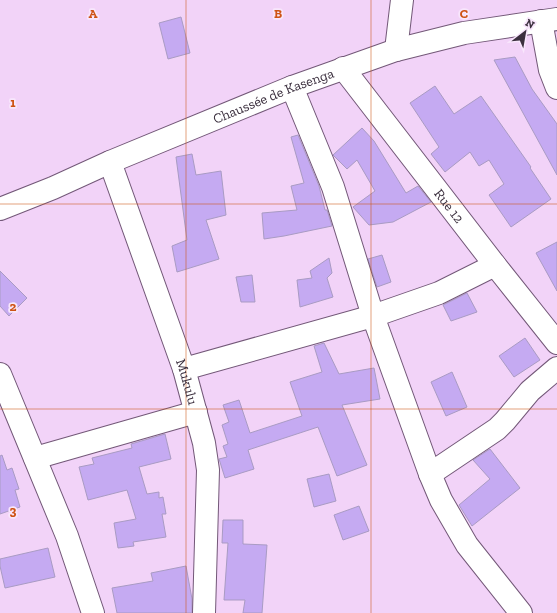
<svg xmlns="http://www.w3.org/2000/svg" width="557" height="613" viewBox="0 0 557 613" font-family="'Zilla Slab',serif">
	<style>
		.building { fill: #c5aaf2; stroke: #a99bc3 }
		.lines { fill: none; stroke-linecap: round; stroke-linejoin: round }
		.minor-casing { stroke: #735878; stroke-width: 24 }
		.major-casing { stroke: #735878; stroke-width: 24 }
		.minor { stroke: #fff; stroke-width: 22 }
		.major { stroke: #fff; stroke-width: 22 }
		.grid { fill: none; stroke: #ce5314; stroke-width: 1; stroke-opacity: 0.55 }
		.labels { text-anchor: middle; stroke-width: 3.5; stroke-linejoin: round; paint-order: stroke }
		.street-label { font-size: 14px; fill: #3b2f3e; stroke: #f8e6fc }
		.grid-label { font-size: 13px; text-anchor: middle; font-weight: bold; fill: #ce5314; stroke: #f8e6fc; stroke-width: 3.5; stroke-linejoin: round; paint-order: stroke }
	</style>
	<rect width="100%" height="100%" fill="#f2d3f8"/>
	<g class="building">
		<path d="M 181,17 L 190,53 L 168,59 L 159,23 Z"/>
		<path d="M 515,57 L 532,89 L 557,124 L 557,175 L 494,60 Z"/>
		<path d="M 435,86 L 454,114 L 481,96 L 531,167 L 530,168 L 551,199 L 511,227 L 489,195 L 504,184 L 489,160 L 479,166 L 470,152 L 445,172 L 431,154 L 439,147 L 410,103 Z"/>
		<path d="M 362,128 L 374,141 L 406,193 L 418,186 L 431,202 L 393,222 L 369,225 L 353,207 L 375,191 L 357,160 L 347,169 L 333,155 Z"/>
		<path d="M 298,135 L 319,186 L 325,210 L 327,210 L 332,226 L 284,236 L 264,239 L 262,213 L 297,210 L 291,186 L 304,183 L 291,137 Z"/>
		<path d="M 192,154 L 196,175 L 221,171 L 226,215 L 206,220 L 219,259 L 177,272 L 172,246 L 187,240 L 176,157 Z"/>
		<path d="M 557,242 L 557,291 L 536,253 Z"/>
		<path d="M 382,255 L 391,282 L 377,287 L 368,259 Z"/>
		<path d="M 329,258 L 332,273 L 327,278 L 333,297 L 300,307 L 297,280 L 312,278 L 310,271 Z"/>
		<path d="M 0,271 L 27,298 L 9,316 L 0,306 Z"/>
		<path d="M 252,275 L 255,302 L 241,302 L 236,277 Z"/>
		<path d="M 467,293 L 477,312 L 451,321 L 443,305 Z"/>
		<path d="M 525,338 L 540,360 L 514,377 L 499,356 Z"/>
		<path d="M 324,343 L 339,374 L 374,368 L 380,399 L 342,405 L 367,465 L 337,476 L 318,427 L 248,450 L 254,469 L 225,478 L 219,459 L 227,457 L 223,446 L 228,444 L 222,425 L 229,422 L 223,405 L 239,400 L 250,433 L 302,416 L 290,382 L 322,372 L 314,346 Z"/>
		<path d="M 452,372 L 467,407 L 446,416 L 431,382 Z"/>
		<path d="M 165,434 L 171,459 L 139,467 L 147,494 L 159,492 L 159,498 L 163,497 L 166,514 L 162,514 L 166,537 L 133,542 L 134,546 L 118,548 L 114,523 L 136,519 L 127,490 L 88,500 L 79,467 L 94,464 L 92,458 L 132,448 L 131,444 Z"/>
		<path d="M 490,449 L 520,488 L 472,526 L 459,505 L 490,479 L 473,460 Z"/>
		<path d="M 2,455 L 7,470 L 12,468 L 19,489 L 15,490 L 20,507 L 0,514 L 0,456 Z"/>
		<path d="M 329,474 L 336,501 L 314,507 L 307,479 Z"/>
		<path d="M 359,506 L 369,531 L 343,540 L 334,515 Z"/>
		<path d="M 223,520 L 243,520 L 243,544 L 267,545 L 262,613 L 243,613 L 245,600 L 224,600 L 228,543 L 222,543 Z"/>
		<path d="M 48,548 L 55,577 L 5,588 L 0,566 L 0,559 Z"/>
		<path d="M 186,566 L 192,599 L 192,613 L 117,613 L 112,588 L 153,581 L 151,573 Z"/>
	</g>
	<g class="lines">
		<g class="minor-casing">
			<g id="minor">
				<path d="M 541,21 L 550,70 L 557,88"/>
				<path d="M 396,50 L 402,0"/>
				<path id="s1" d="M 343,68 L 495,265 L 557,343"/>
				<path d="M 292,87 L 333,187 L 373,316 L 430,474 L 441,500 L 467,545 L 521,613"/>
				<path id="s2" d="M 110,162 L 184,369 L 204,443 L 208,470 L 204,613"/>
				<path d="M 184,369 L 373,316 L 439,293 L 495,265"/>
				<path d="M 0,374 L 67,536 L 93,613"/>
				<path d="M 35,458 L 196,412"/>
				<path d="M 430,474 L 497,429 L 505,421 L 530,391 L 557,368"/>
			</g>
		</g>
		<g class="major-casing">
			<g id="major">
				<path id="s3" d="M 0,209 L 53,188 L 110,162 L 292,87 L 396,50 L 464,33 L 557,19"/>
			</g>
		</g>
		<use href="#minor" class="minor"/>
		<use href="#major" class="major"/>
	</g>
	<path class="grid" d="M 186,0 L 186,613M 371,0 L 371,613M 0,204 L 557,204M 0,409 L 557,409"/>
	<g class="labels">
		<g class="street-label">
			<text dy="5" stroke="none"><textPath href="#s3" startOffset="296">Chaussée de Kasenga</textPath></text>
			<text dy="5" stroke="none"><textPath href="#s1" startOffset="174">Rue 12</textPath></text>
			<text dy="5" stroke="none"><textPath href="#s2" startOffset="233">Mukulu</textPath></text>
		</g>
	</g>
	<g class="grid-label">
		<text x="93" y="18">A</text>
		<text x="278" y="18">B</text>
		<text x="464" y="18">C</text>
		<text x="13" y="107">1</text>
		<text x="13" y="311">2</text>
		<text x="13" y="515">3</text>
	</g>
	<g transform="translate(525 32) rotate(31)" stroke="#f8e6fc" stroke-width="3" paint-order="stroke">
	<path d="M0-3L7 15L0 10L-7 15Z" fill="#3b2f3e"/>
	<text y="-6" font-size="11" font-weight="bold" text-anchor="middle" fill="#3b2f3e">N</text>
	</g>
</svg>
